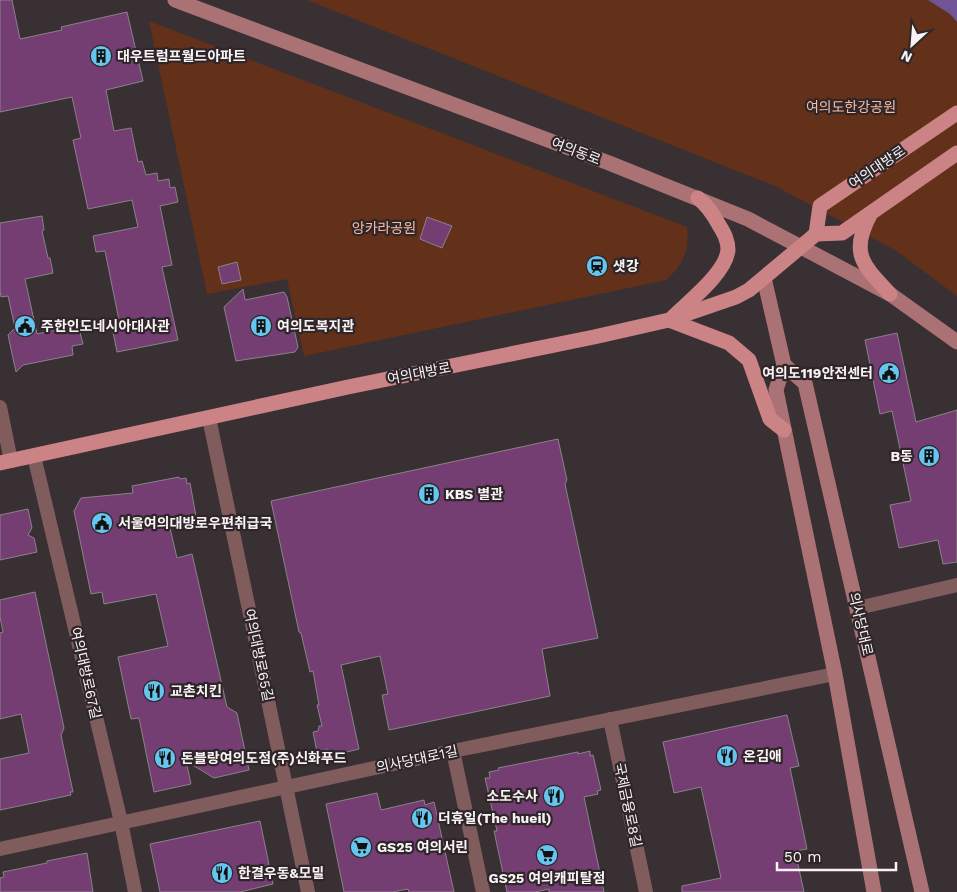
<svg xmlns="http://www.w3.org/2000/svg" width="957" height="892" viewBox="0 0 957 892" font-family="'Work Sans','Noto Sans KR',sans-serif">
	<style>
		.green { fill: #63301a }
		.water { fill: #715495 }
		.building { fill: #743e72; stroke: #8a8289 }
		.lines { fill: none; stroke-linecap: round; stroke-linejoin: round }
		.street { stroke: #805c5d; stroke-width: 14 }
		.secondary { stroke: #aa7274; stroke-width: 15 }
		.primary { stroke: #cb8386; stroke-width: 15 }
		.labels { text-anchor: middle; stroke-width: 4.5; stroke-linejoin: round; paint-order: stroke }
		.poi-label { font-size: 14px; font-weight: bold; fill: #f9f3f5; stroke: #2f2629; text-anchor: start }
		.park-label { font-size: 14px; fill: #f9baa2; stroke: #2f2629 }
		.street-label { font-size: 14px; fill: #f9f3f5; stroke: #2f2629 }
	</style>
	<rect width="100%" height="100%" fill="#393033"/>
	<g class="green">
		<path d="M 307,0 L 957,0 L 957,296 L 895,250 L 775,186 Z"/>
		<path d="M 149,21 L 687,227 C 690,250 683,265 666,280 L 304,356 L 287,279 L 207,294 Z"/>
	</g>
	<path class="water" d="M 928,0 L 957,0 L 957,22 L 950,14 Z"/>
	<g class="building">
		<path d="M 0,0 L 12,0 L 20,39 L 62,30 L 61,27 L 127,12 L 143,81 L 106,90 L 114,131 L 131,128 L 138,162 L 142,161 L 146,175 L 157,173 L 158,181 L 169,179 L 170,188 L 175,187 L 178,202 L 160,206 L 172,265 L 162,267 L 178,340 L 117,352 L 113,332 L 121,330 L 105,251 L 96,252 L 93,236 L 138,227 L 132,200 L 88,209 L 73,140 L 81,138 L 72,97 L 0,112 Z"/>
		<path d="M 42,216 L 44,230 L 42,231 L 48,258 L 50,258 L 53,273 L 25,279 L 37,334 L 78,325 L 83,344 L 72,346 L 73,355 L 23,365 L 16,372 L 8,335 L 15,328 L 8,296 L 1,297 L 0,291 L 0,223 Z"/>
		<path d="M 427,217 L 452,226 L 442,248 L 420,239 Z"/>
		<path d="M 237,262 L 241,280 L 222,284 L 218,267 Z"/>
		<path d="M 243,289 L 245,300 L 284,292 L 287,297 L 298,347 L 295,352 L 236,361 L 224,307 Z"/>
		<path d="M 897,333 L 916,422 L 957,410 L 957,562 L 943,564 L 938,540 L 899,548 L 890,505 L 911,501 L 892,411 L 880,414 L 865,340 Z"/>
		<path d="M 558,439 L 567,480 L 565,484 L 598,638 L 542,649 L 550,696 L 389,730 L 382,695 L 388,694 L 380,656 L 341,665 L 359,749 L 330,756 L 328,749 L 317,752 L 313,732 L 318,731 L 319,726 L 322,726 L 317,705 L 319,705 L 313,671 L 310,672 L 301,633 L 299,632 L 271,501 Z"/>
		<path d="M 179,477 L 180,479 L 186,478 L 187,484 L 190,483 L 197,522 L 170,528 L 177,558 L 192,554 L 227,707 L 237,713 L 249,770 L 214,778 L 186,761 L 191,784 L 154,792 L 139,718 L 131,719 L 118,657 L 168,646 L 156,594 L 104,604 L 102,592 L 91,594 L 74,511 L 81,498 L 133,493 L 132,486 Z"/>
		<path d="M 28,509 L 32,528 L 28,535 L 34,538 L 37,552 L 0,560 L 0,515 Z"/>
		<path d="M 35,592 L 64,728 L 61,735 L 73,792 L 70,792 L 71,795 L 0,810 L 0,759 L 29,753 L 21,714 L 0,719 L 0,633 L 3,632 L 0,617 L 0,600 Z"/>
		<path d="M 787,715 L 799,766 L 790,768 L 807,849 L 795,851 L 804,892 L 682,892 L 682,886 L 721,878 L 701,787 L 674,793 L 663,742 Z"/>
		<path d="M 590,751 L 590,756 L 593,755 L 601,790 L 597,791 L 598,794 L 584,797 L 604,892 L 549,892 L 549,889 L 535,892 L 507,892 L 494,831 L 497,831 L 485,778 L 490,778 L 489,772 L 499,770 L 498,768 L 578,752 L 578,754 Z"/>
		<path d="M 377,793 L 381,810 L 424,800 L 425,805 L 434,802 L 454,892 L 409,892 L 408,889 L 392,892 L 344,892 L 326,804 Z"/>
		<path d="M 260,821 L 273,884 L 240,892 L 160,892 L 150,844 Z"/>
		<path d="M 87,853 L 93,892 L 0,892 L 0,878 L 4,877 L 3,872 L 47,863 L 47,861 Z"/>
	</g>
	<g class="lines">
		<g class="street">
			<path d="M 0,407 L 11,461"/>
			<path d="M 209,418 L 308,892"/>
			<path d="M 34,456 L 121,822 L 135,892"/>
			<path d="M 858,608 L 957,585"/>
			<path d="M 610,719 L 646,892"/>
			<path d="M 453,751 L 483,892"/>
			<path d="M 0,849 L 453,751 L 835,674"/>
		</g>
		<g class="secondary">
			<path d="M 175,0 L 609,163 L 748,219 L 890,294 L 957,342"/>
			<path d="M 764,278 L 784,365 L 776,390 L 835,674 L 874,892"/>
			<path d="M 784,365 L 805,383 L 922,892"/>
		</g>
		<g class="primary">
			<path d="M 870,215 C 849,254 864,266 890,294"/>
			<path d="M 816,234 L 842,233 L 957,153"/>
			<path d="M 672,318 C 688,302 726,273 728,250 C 728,240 724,233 719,225 C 713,214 708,206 698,198"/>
			<path d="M 669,320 L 729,343 L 749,360 L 770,419 L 784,430"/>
			<path d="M 0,463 L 348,387 L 594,337 L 669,320 L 736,297 L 749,290 L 816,234 L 820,206 L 957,113"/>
		</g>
	</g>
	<defs>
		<g id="building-disc" transform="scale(1.125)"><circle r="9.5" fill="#65c5ef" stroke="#2f2629"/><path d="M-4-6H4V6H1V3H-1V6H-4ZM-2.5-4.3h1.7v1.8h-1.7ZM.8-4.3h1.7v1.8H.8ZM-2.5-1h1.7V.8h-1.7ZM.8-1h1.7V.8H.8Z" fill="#111"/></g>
		<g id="station-disc" transform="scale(1.125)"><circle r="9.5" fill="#65c5ef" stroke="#2f2629"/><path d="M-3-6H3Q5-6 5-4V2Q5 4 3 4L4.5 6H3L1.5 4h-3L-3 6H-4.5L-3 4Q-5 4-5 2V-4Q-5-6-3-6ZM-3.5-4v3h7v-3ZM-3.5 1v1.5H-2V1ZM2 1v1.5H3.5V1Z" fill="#111"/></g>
		<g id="civic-disc" transform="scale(1.125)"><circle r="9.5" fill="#65c5ef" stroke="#2f2629"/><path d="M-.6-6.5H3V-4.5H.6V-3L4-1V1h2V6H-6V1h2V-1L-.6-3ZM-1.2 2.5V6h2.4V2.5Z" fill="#111"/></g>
		<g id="restaurant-disc" transform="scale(1.125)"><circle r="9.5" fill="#65c5ef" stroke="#2f2629"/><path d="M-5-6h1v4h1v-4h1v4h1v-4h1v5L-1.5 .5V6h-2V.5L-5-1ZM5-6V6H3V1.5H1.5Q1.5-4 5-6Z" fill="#111"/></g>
		<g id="supermarket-disc" transform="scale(1.125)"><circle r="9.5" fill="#65c5ef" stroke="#2f2629"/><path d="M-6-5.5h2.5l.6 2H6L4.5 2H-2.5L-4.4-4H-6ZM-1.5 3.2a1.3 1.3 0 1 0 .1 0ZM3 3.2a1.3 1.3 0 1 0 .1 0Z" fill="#111"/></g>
	</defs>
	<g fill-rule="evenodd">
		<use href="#building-disc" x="101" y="56"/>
		<use href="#station-disc" x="597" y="266"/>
		<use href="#civic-disc" x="25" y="326"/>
		<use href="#building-disc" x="261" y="326"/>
		<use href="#civic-disc" x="889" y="373"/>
		<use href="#building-disc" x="929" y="456"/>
		<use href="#building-disc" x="429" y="494"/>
		<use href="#civic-disc" x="102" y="523"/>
		<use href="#restaurant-disc" x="154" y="691"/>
		<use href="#restaurant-disc" x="727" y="756"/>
		<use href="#restaurant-disc" x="165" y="758"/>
		<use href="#restaurant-disc" x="554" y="796"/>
		<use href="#restaurant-disc" x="422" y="818"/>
		<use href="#supermarket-disc" x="361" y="847"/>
		<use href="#supermarket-disc" x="547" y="855"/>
		<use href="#restaurant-disc" x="222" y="873"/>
	</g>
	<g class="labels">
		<g class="poi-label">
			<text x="117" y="61">대우트럼프월드아파트</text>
			<text x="613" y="271">샛강</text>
			<text x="41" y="331">주한인도네시아대사관</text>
			<text x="277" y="331">여의도복지관</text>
			<text x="873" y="378" text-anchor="end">여의도119안전센터</text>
			<text x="913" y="461" text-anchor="end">B동</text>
			<text x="445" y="499">KBS 별관</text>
			<text x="118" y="528">서울여의대방로우편취급국</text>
			<text x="170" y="696">교촌치킨</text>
			<text x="743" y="761">온김애</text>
			<text x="181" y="763">돈블랑여의도점(주)신화푸드</text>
			<text x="538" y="801" text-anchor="end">소도수사</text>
			<text x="438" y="823">더휴일(The hueil)</text>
			<text x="377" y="852">GS25 여의서린</text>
			<text x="238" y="878">한결우동&amp;모밀</text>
			<text x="547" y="883" text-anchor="middle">GS25 여의캐피탈점</text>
		</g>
		<g class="park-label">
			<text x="851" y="112">여의도한강공원</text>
			<text x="384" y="233">앙카라공원</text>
		</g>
		<g class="street-label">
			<text transform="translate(576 151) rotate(21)" y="5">여의동로</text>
			<text transform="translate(877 167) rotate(-34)" y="5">여의대방로</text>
			<text transform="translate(419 373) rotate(-11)" y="5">여의대방로</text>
			<text transform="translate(861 624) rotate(77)" y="5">의사당대로</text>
			<text transform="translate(259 655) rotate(78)" y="5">여의대방로65길</text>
			<text transform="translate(86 673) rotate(77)" y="5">여의대방로67길</text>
			<text transform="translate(417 759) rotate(-12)" y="5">의사당대로1길</text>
			<text transform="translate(628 805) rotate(78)" y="5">국제금융로8길</text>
		</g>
	</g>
	<g transform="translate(912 45) rotate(206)" stroke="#2f2629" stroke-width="4" paint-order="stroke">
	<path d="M0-4L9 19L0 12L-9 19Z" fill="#f9f3f5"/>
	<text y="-8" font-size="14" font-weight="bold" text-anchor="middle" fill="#f9f3f5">N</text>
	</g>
	<path d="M777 862v8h119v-8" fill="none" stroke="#f9f3f5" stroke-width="2.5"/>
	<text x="784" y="862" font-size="15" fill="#f9f3f5" stroke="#2f2629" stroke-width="4" paint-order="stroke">50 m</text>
</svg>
